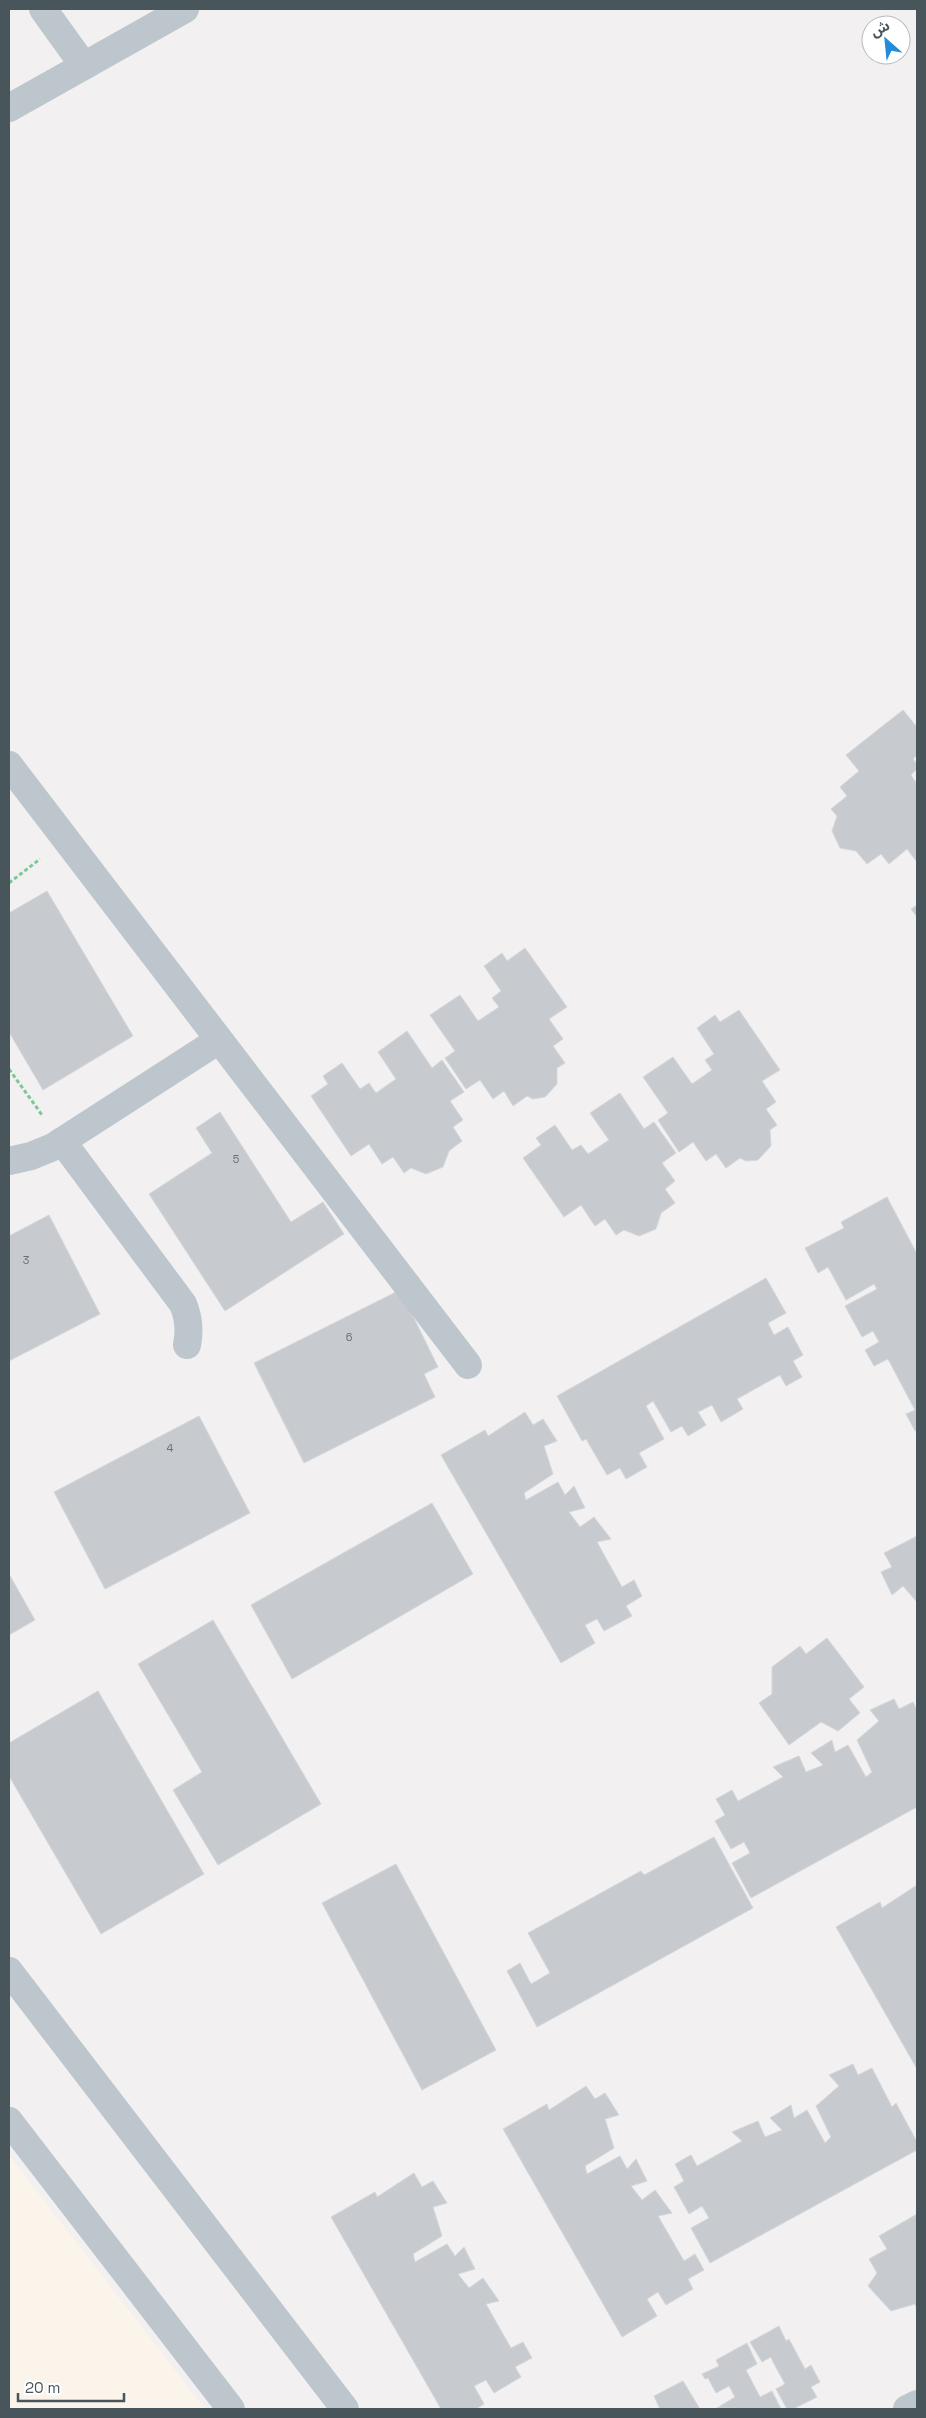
<svg xmlns="http://www.w3.org/2000/svg" width="926" height="2418" viewBox="0 0 926 2418" font-family="'Space Grotesk','Noto Sans Arabic',sans-serif">
	<style>
		.commercial { fill: #fbf4ea }
		.building { fill: #c7cbcf; stroke: #d4d7db }
		.lines { fill: none; stroke-linecap: round; stroke-linejoin: round }
		.path { stroke: #7aca97; stroke-width: 3; stroke-dasharray: 4 2.5; stroke-linecap: butt }
		.minor { stroke: #bcc6cc; stroke-width: 28 }
		.labels { text-anchor: middle; stroke-width: 4.5; stroke-linejoin: round; paint-order: stroke }
		.number-label { font-size: 11px; fill: #687379 }
	</style>
	<rect width="100%" height="100%" fill="#f2f0f0"/>
	<path class="commercial" d="M 9,2155 L 205,2409 L 9,2409 Z"/>
	<g class="building">
		<path d="M 903,710 L 917,727 L 917,755 L 913,759 L 917,764 L 917,769 L 911,775 L 917,784 L 917,862 L 907,849 L 889,864 L 881,854 L 867,864 L 856,851 L 840,848 L 832,831 L 837,816 L 831,809 L 847,796 L 840,787 L 859,771 L 846,755 Z"/>
		<path d="M 47,891 L 133,1036 L 43,1090 L 9,1032 L 9,913 Z"/>
		<path d="M 917,905 L 917,917 L 911,909 Z"/>
		<path d="M 525,948 L 567,1007 L 549,1019 L 563,1039 L 553,1046 L 565,1063 L 557,1068 L 557,1084 L 545,1097 L 533,1099 L 527,1096 L 513,1106 L 504,1091 L 493,1099 L 480,1080 L 466,1089 L 445,1058 L 455,1051 L 430,1015 L 460,995 L 478,1021 L 499,1007 L 492,998 L 501,991 L 484,966 L 502,953 L 507,961 Z"/>
		<path d="M 739,1010 L 780,1070 L 762,1081 L 776,1102 L 766,1109 L 777,1125 L 770,1130 L 771,1146 L 758,1160 L 746,1161 L 740,1158 L 726,1168 L 716,1154 L 706,1161 L 693,1142 L 679,1152 L 658,1120 L 668,1113 L 643,1077 L 673,1057 L 692,1084 L 712,1070 L 705,1060 L 714,1054 L 697,1028 L 715,1015 L 720,1022 Z"/>
		<path d="M 407,1031 L 432,1068 L 442,1060 L 464,1092 L 450,1101 L 463,1120 L 453,1127 L 462,1141 L 449,1151 L 443,1167 L 426,1174 L 411,1168 L 404,1173 L 393,1157 L 382,1164 L 369,1144 L 351,1156 L 311,1096 L 328,1084 L 323,1076 L 342,1063 L 360,1089 L 369,1083 L 376,1093 L 396,1079 L 378,1052 Z"/>
		<path d="M 620,1093 L 644,1129 L 654,1122 L 676,1153 L 662,1163 L 675,1181 L 665,1189 L 675,1203 L 661,1213 L 656,1229 L 639,1236 L 624,1230 L 616,1235 L 605,1219 L 595,1226 L 581,1205 L 564,1217 L 523,1158 L 541,1145 L 536,1138 L 555,1125 L 572,1150 L 581,1145 L 588,1154 L 609,1140 L 590,1113 Z"/>
		<path d="M 220,1112 L 291,1222 L 323,1202 L 344,1234 L 225,1311 L 149,1194 L 212,1153 L 196,1128 Z"/>
		<path d="M 887,1197 L 917,1254 L 917,1430 L 915,1431 L 906,1414 L 915,1410 L 888,1359 L 874,1366 L 865,1350 L 879,1342 L 873,1331 L 862,1337 L 845,1306 L 877,1289 L 874,1284 L 846,1300 L 828,1267 L 818,1273 L 805,1248 L 844,1228 L 841,1222 Z"/>
		<path d="M 49,1215 L 100,1314 L 9,1361 L 9,1236 Z"/>
		<path d="M 766,1278 L 786,1313 L 768,1323 L 774,1335 L 788,1327 L 803,1355 L 793,1361 L 802,1377 L 786,1386 L 780,1375 L 737,1399 L 743,1409 L 721,1422 L 712,1405 L 698,1412 L 706,1425 L 688,1436 L 682,1426 L 671,1432 L 653,1401 L 646,1406 L 664,1439 L 639,1453 L 647,1467 L 626,1479 L 620,1468 L 607,1475 L 586,1439 L 582,1441 L 557,1396 Z"/>
		<path d="M 400,1290 L 438,1367 L 424,1374 L 435,1397 L 304,1463 L 254,1363 Z"/>
		<path d="M 525,1412 L 533,1425 L 543,1419 L 557,1441 L 544,1446 L 553,1474 L 524,1493 L 526,1500 L 558,1482 L 565,1495 L 574,1486 L 585,1508 L 569,1512 L 580,1527 L 594,1517 L 611,1539 L 597,1542 L 622,1587 L 634,1580 L 642,1596 L 626,1606 L 632,1616 L 604,1631 L 597,1619 L 585,1625 L 595,1643 L 561,1663 L 441,1455 L 485,1430 L 488,1436 Z"/>
		<path d="M 199,1416 L 250,1513 L 105,1589 L 54,1492 Z"/>
		<path d="M 432,1503 L 473,1574 L 292,1679 L 251,1605 Z"/>
		<path d="M 917,1536 L 917,1602 L 903,1586 L 892,1595 L 881,1572 L 892,1567 L 884,1553 Z"/>
		<path d="M 9,1574 L 35,1620 L 9,1635 Z"/>
		<path d="M 213,1620 L 321,1804 L 218,1865 L 173,1790 L 202,1772 L 138,1664 Z"/>
		<path d="M 827,1638 L 864,1687 L 849,1699 L 860,1713 L 838,1731 L 821,1722 L 789,1745 L 759,1703 L 772,1694 L 772,1667 L 800,1646 L 806,1654 Z"/>
		<path d="M 98,1691 L 204,1874 L 101,1934 L 9,1776 L 9,1743 Z"/>
		<path d="M 894,1699 L 899,1709 L 913,1702 L 917,1710 L 917,1807 L 751,1898 L 732,1863 L 750,1853 L 744,1842 L 731,1849 L 715,1821 L 725,1815 L 716,1799 L 732,1790 L 738,1801 L 783,1777 L 773,1767 L 799,1756 L 806,1772 L 823,1765 L 811,1753 L 832,1740 L 835,1752 L 848,1745 L 866,1777 L 872,1772 L 857,1740 L 879,1721 L 870,1710 Z"/>
		<path d="M 714,1837 L 753,1908 L 537,2027 L 507,1971 L 520,1963 L 531,1984 L 550,1973 L 528,1933 L 641,1871 L 644,1875 Z"/>
		<path d="M 396,1864 L 496,2050 L 422,2090 L 322,1903 Z"/>
		<path d="M 917,1885 L 917,2069 L 836,1927 L 880,1902 L 882,1908 Z"/>
		<path d="M 853,2064 L 858,2075 L 872,2068 L 892,2107 L 896,2103 L 917,2142 L 917,2150 L 710,2263 L 691,2228 L 709,2218 L 702,2206 L 689,2214 L 674,2187 L 684,2181 L 675,2164 L 691,2155 L 697,2166 L 742,2141 L 732,2132 L 758,2121 L 765,2137 L 782,2130 L 770,2118 L 791,2105 L 794,2118 L 807,2110 L 825,2143 L 831,2137 L 816,2106 L 839,2086 L 829,2075 Z"/>
		<path d="M 586,2086 L 595,2099 L 605,2093 L 619,2115 L 605,2119 L 614,2148 L 585,2166 L 587,2174 L 620,2156 L 627,2169 L 636,2159 L 647,2181 L 631,2186 L 642,2200 L 655,2190 L 672,2213 L 658,2216 L 684,2261 L 695,2254 L 704,2270 L 688,2279 L 693,2289 L 666,2305 L 658,2292 L 647,2299 L 657,2316 L 622,2337 L 503,2129 L 547,2104 L 549,2110 Z"/>
		<path d="M 414,2173 L 422,2187 L 433,2181 L 447,2203 L 433,2207 L 442,2236 L 413,2254 L 415,2262 L 447,2244 L 455,2256 L 464,2247 L 475,2269 L 458,2274 L 469,2288 L 483,2278 L 499,2301 L 486,2304 L 511,2348 L 523,2342 L 532,2358 L 515,2367 L 521,2377 L 494,2393 L 486,2380 L 474,2386 L 484,2404 L 476,2409 L 441,2409 L 331,2217 L 375,2192 L 377,2197 Z"/>
		<path d="M 917,2214 L 917,2309 L 915,2304 L 891,2311 L 868,2286 L 877,2273 L 869,2259 L 887,2249 L 879,2236 Z"/>
		<path d="M 779,2326 L 786,2341 L 789,2339 L 805,2369 L 811,2365 L 820,2382 L 811,2387 L 817,2397 L 793,2409 L 787,2409 L 776,2389 L 785,2384 L 773,2362 L 771,2357 L 762,2362 L 750,2342 Z"/>
		<path d="M 747,2343 L 757,2364 L 746,2370 L 760,2397 L 772,2391 L 781,2409 L 717,2408 L 735,2397 L 729,2386 L 716,2393 L 708,2378 L 705,2379 L 702,2374 L 719,2366 L 716,2360 Z"/>
		<path d="M 683,2381 L 700,2409 L 660,2409 L 654,2396 Z"/>
	</g>
	<g class="lines">
		<g class="path">
			<path d="M 9,883 L 40,859"/>
			<path d="M 9,1069 L 42,1115"/>
		</g>
		<g class="minor">
			<path d="M 43,9 L 84,66"/>
			<path d="M 9,108 L 185,9"/>
			<path d="M 9,765 L 468,1365"/>
			<path d="M 62,1141 L 183,1304 C 189,1318 190,1330 187,1345"/>
			<path d="M 9,1161 L 31,1156 L 53,1147 L 219,1040"/>
			<path d="M 9,1971 L 345,2409"/>
			<path d="M 9,2121 L 231,2409"/>
			<path d="M 907,2409 L 917,2404"/>
		</g>
	</g>
	<g class="labels">
		<g class="number-label">
			<text x="236" y="1163">5</text>
			<text x="26" y="1264">3</text>
			<text x="349" y="1341">6</text>
			<text x="170" y="1452">4</text>
		</g>
	</g>
	<rect width="926" height="2418" fill="none" stroke="#48565c" stroke-width="20"/>
	<g transform="translate(886 40) rotate(333)"><circle r="24" fill="#ffffff" stroke="#b6bbbe"/>
	<path d="M0-4L9 19L0 12L-9 19Z" fill="#228cda"/>
	<text y="-8" font-size="14" font-weight="bold" text-anchor="middle" fill="#48565c">ش</text>
	</g>
	<path d="M18 2393v8h106v-8" fill="none" stroke="#48565c" stroke-width="2.5"/>
	<text x="25" y="2393" font-size="15" fill="#48565c" stroke="#ffffff" stroke-width="4" paint-order="stroke">20 m</text>
</svg>
